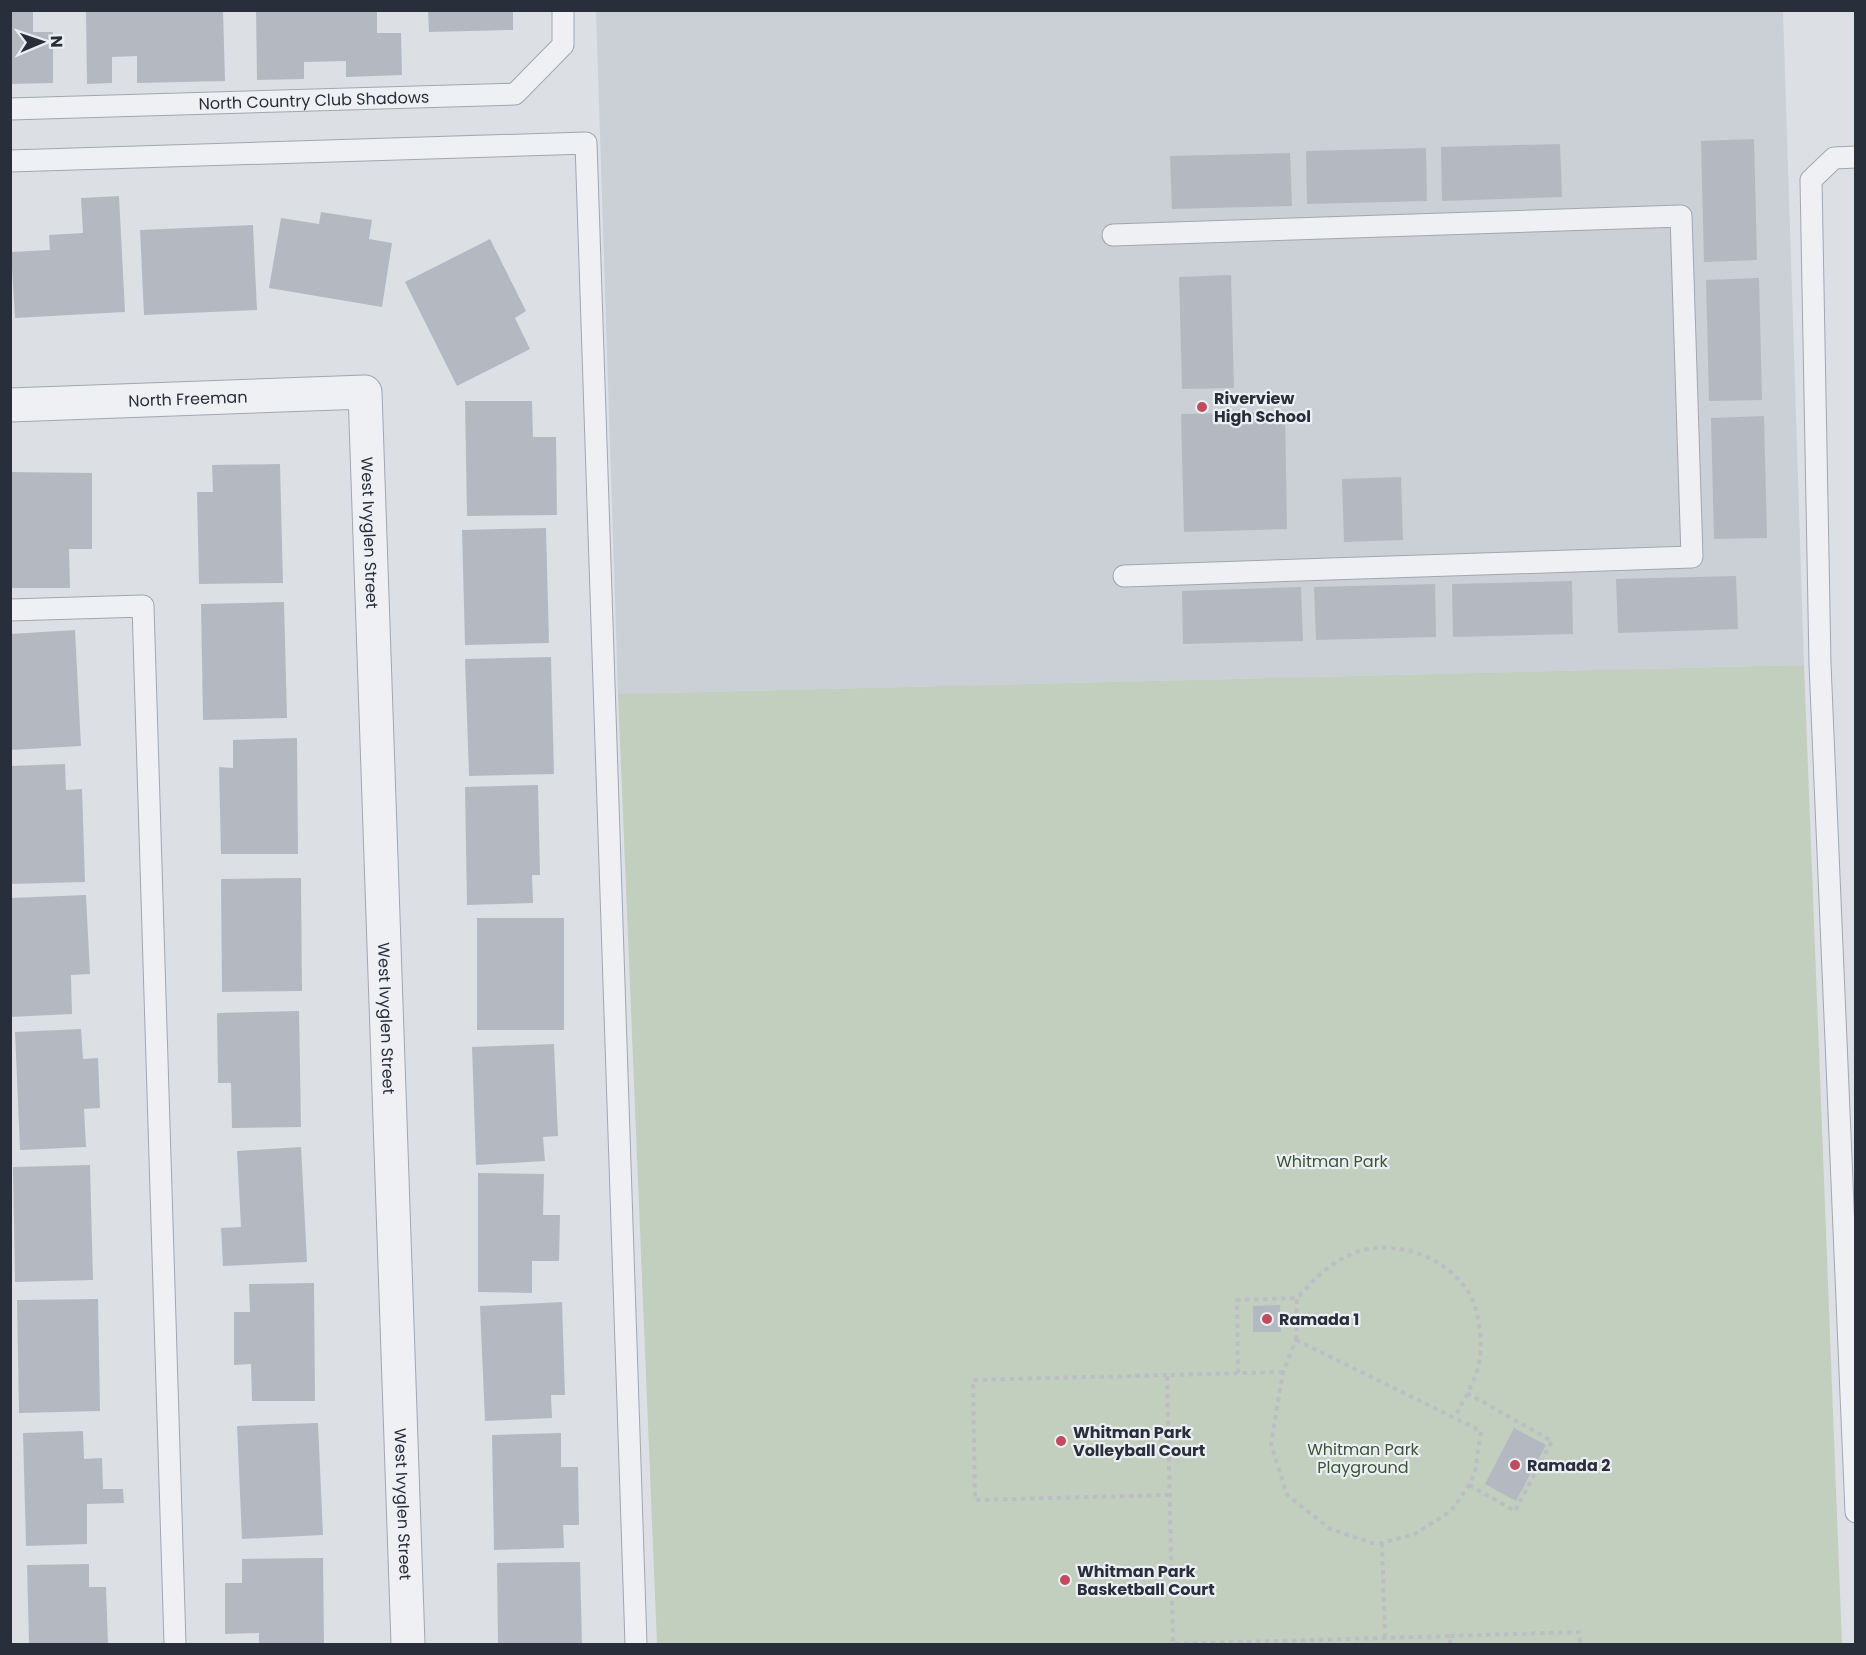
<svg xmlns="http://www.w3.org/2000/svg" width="1866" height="1655" viewBox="0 0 1866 1655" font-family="Poppins,sans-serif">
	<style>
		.built { fill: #cbcfd6 }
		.green { fill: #c2cebe }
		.building { fill: #b4b9c1 }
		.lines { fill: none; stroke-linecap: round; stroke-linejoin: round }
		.service-casing { stroke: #a2a7ae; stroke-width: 23 }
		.minor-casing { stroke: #a2a7ae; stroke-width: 35 }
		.path { stroke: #bbbec4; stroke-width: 4; stroke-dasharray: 4.5 4.5; stroke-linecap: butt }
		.service { stroke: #eef0f4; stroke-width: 21 }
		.minor { stroke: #eef0f4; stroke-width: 33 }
		.poi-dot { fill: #c04c5e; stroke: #ebeff3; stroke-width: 2 }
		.labels { text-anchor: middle; stroke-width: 4.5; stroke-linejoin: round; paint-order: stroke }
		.street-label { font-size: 16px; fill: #282e3a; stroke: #ebeff3 }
		.poi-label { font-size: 16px; font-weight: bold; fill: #282e3a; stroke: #ebeff3; text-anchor: start }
		.park-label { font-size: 16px; fill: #3c5436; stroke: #ebeff3 }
	</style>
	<rect width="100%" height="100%" fill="#dce0e5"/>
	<path class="built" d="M 596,11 L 1783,11 L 1804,665 L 618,694 Z"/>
	<path class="green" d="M 1804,665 L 1842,1644 L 657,1644 L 618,694 Z"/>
	<g class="building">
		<path d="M 10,10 L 33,10 L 33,32 L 53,32 L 53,83 L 10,84 Z"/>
		<path d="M 86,10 L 223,10 L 225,81 L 137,83 L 137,56 L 112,57 L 112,83 L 87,84 Z"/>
		<path d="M 256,10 L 377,10 L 377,33 L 401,33 L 402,75 L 346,77 L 346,61 L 304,62 L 304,79 L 257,80 Z"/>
		<path d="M 428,10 L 513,10 L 513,30 L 429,32 Z"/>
		<path d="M 1754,139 L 1757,260 L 1704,262 L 1701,141 Z"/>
		<path d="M 1560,144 L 1562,197 L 1442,201 L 1441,147 Z"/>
		<path d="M 1426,148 L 1427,201 L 1307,204 L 1306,151 Z"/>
		<path d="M 1290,153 L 1292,206 L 1172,209 L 1170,156 Z"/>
		<path d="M 119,196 L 125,312 L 15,318 L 11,252 L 50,250 L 49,235 L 83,233 L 81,198 Z"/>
		<path d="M 321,212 L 372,220 L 369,239 L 392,243 L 382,307 L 269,288 L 281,218 L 319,224 Z"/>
		<path d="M 253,225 L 257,310 L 144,315 L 140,230 Z"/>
		<path d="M 490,239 L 526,311 L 515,318 L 530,349 L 457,386 L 405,282 Z"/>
		<path d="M 1231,275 L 1234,388 L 1182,389 L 1179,277 Z"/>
		<path d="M 1759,278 L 1762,400 L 1709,401 L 1706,280 Z"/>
		<path d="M 465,401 L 532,401 L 533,437 L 556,437 L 557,515 L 467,516 Z"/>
		<path d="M 1285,412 L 1287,529 L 1184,532 L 1181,414 Z"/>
		<path d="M 1764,416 L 1767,538 L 1714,539 L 1711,418 Z"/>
		<path d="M 280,464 L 283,583 L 199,584 L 197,492 L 213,492 L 212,465 Z"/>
		<path d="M 10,472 L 92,473 L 92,549 L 69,549 L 70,588 L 10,588 Z"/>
		<path d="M 1401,477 L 1403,540 L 1344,542 L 1342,479 Z"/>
		<path d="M 546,528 L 549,643 L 465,645 L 462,530 Z"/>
		<path d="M 1736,576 L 1738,629 L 1618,633 L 1616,579 Z"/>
		<path d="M 1572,581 L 1573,634 L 1453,637 L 1452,584 Z"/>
		<path d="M 1435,584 L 1436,637 L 1316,640 L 1314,587 Z"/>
		<path d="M 1301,587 L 1303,641 L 1183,644 L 1182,591 Z"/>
		<path d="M 284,602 L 287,718 L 203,720 L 201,604 Z"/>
		<path d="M 75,630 L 81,746 L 10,750 L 10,634 Z"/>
		<path d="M 551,657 L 554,774 L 469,776 L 465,659 Z"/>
		<path d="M 297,738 L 298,854 L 221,854 L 219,767 L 233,768 L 233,740 Z"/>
		<path d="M 65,764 L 66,790 L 82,789 L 85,882 L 10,884 L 10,766 Z"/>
		<path d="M 538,785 L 540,875 L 532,875 L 533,903 L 467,905 L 465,787 Z"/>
		<path d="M 301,878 L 302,991 L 222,992 L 221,879 Z"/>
		<path d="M 86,895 L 90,974 L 71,975 L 72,1014 L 10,1017 L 10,898 Z"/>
		<rect x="477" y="918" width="87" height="112"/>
		<path d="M 299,1011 L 301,1127 L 232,1128 L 231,1083 L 218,1083 L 217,1013 Z"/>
		<path d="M 81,1029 L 83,1059 L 98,1058 L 100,1108 L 84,1109 L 86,1147 L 20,1150 L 15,1032 Z"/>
		<path d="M 554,1044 L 558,1136 L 543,1137 L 545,1161 L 476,1165 L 472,1047 Z"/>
		<path d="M 301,1147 L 307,1262 L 223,1266 L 221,1228 L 241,1227 L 237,1151 Z"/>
		<path d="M 90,1165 L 93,1280 L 15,1282 L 13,1167 Z"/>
		<path d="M 478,1173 L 544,1174 L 543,1215 L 560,1215 L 559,1261 L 532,1261 L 532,1293 L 478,1292 Z"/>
		<path d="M 314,1283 L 315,1401 L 252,1401 L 251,1364 L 234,1365 L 234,1312 L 250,1312 L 249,1284 Z"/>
		<path d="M 98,1299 L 100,1411 L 19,1413 L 17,1300 Z"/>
		<path d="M 562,1302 L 565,1395 L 551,1395 L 552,1418 L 485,1421 L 480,1306 Z"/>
		<path d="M 1280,1305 L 1281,1332 L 1253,1332 L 1253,1306 Z"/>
		<path d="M 318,1423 L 323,1535 L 242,1539 L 237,1426 Z"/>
		<path d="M 1514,1428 L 1546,1445 L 1516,1501 L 1485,1484 Z"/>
		<path d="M 83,1431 L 84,1459 L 102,1458 L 103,1489 L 123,1489 L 124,1503 L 87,1504 L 87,1544 L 26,1546 L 23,1433 Z"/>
		<path d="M 561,1433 L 561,1467 L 578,1467 L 579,1525 L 563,1525 L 564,1548 L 494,1550 L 492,1435 Z"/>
		<path d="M 323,1558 L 324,1644 L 259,1644 L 259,1633 L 225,1634 L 225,1583 L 242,1583 L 242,1559 Z"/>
		<path d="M 580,1562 L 582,1644 L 498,1644 L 497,1563 Z"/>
		<path d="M 89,1564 L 89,1587 L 106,1587 L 108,1644 L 29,1644 L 27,1565 Z"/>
	</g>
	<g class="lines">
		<g class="service-casing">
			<g id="service">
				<path id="s1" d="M 10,109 L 515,94 L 563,45 L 563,10"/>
				<path d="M 1856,157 L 1834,158 L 1811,180 L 1820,664 L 1856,1512"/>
				<path d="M 10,161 L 586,143 L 636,1644"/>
				<path d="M 1113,235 L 1681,216 L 1692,557 L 1124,576"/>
				<path d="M 10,610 L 143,606 L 175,1644"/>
			</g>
		</g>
		<g class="minor-casing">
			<g id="minor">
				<path id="s2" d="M 10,405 L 365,392 L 408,1644"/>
			</g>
		</g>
		<g class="path">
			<path d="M 1296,1340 L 1481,1431 L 1475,1472 L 1469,1485 L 1451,1511 L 1415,1534 L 1382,1543 L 1372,1543 L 1330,1529 L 1287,1495 L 1271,1444 L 1283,1372 Z"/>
			<path d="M 1296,1340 L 1297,1298 C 1313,1281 1330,1262 1354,1253 C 1395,1237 1453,1258 1472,1299 C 1480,1317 1482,1339 1480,1358 C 1477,1379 1464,1399 1455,1417"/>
			<path d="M 1283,1372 L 1167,1375 L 1173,1644 L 1450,1636 L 1450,1644"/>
			<path d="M 1238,1373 L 1237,1300 L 1297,1298"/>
			<path d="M 1167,1375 L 973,1380 L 975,1500 L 1169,1495"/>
			<path d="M 1467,1393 L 1552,1441 L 1515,1511 L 1469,1485"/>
			<path d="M 1382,1543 L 1385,1638"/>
			<path d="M 1450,1636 L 1579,1632 L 1580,1644"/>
		</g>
		<use href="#service" class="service"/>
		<use href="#minor" class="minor"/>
	</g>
	<g class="poi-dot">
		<circle cx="1202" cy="407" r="6"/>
		<circle cx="1267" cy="1319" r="6"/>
		<circle cx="1061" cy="1441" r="6"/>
		<circle cx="1515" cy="1465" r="6"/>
		<circle cx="1065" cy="1580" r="6"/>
	</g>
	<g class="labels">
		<g class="street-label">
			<text dy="6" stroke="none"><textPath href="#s1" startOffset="304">North Country Club Shadows</textPath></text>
			<text dy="6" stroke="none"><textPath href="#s2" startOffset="178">North Freeman</textPath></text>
			<text dy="6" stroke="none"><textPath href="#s2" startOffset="496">West Ivyglen Street</textPath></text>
			<text dy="6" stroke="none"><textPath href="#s2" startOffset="982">West Ivyglen Street</textPath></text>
			<text dy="6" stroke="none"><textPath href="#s2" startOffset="1468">West Ivyglen Street</textPath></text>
		</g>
		<g class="poi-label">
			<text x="1214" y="404">Riverview<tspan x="1214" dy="18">High School</tspan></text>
			<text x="1279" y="1325">Ramada 1</text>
			<text x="1073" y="1438">Whitman Park<tspan x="1073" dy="18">Volleyball Court</tspan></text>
			<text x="1527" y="1471">Ramada 2</text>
			<text x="1077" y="1577">Whitman Park<tspan x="1077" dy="18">Basketball Court</tspan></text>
		</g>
		<g class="park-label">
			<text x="1332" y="1167">Whitman Park</text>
			<text x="1363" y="1455">Whitman Park<tspan x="1363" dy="18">Playground</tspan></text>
		</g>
	</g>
	<rect width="1866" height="1655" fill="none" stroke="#282e3a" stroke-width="24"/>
	<g transform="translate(42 42) rotate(88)" stroke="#ebeff3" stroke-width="4.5" paint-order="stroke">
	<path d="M0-4.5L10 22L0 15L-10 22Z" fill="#282e3a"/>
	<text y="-9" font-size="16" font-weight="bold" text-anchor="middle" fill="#282e3a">N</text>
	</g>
</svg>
